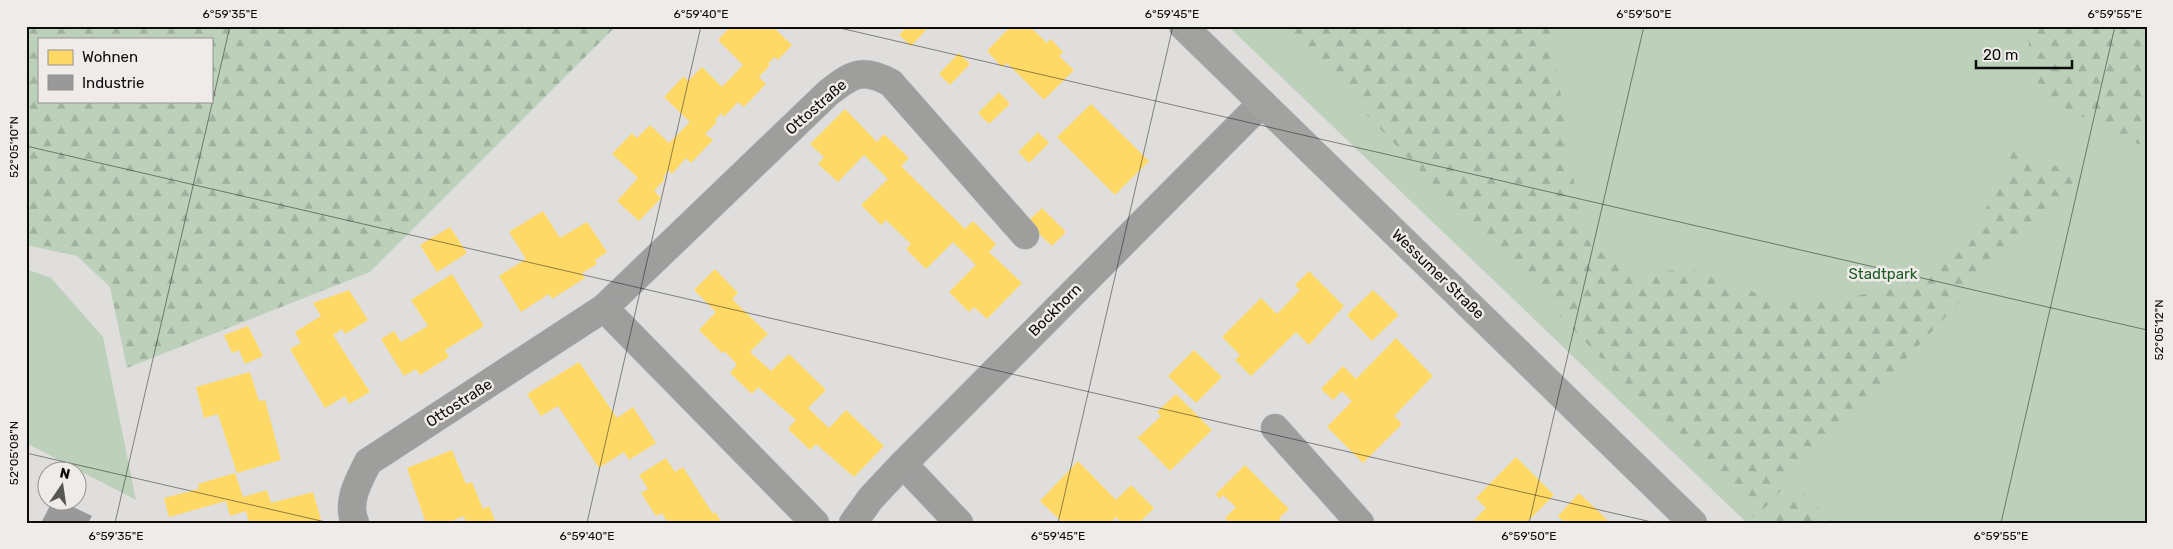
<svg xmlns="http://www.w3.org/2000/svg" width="2173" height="549" viewBox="0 0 2173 549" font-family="Rubik,sans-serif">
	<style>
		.green { fill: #bcd0ba }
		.forest { fill: url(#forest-firs); fill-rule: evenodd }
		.homes { fill: #ffd966 }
		.industry { fill: #999 }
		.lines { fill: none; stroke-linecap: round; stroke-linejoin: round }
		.minor-casing { stroke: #bdbcbc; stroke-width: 29 }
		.major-casing { stroke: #bdbcbc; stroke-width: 29 }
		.minor { stroke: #9e9e9d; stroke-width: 28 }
		.major { stroke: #a2a2a0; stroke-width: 28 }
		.ticks { fill: none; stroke: #0d0c0c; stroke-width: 1; stroke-opacity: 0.45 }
		.labels { text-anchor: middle; stroke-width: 5; stroke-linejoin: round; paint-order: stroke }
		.street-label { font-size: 15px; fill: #0d0c0c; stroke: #eeebe9 }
		.park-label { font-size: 15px; fill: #1e5d23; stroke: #eeebe9 }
		.neatline { fill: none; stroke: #0d0c0c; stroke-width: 2 }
		.ticks-label { font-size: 12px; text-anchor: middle; fill: #0d0c0c }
	</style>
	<defs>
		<pattern id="forest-firs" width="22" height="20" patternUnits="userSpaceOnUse" patternTransform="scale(1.25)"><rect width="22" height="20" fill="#bcd0ba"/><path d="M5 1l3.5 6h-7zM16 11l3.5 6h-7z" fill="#a0b19f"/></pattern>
	</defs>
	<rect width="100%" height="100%" fill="#dfdedc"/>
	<g class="green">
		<path d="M 1228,26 L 2147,26 L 2147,523 L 1747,523 Z"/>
		<path d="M 26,269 L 51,278 L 103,337 L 136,500 L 26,443 Z"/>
	</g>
	<g class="forest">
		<path d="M 26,26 L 616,26 L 370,272 L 127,368 L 110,287 L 77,256 L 26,245 ZM 39,39 L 211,39 L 211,101 L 39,101 Z"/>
		<path d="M 1281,26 L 1550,26 L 1581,227 L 1631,276 L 1687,268 L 1765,296 L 1840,299 L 1903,286 L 1958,245 L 1996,195 L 2014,148 L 2079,176 L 1755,518 Z"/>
		<path d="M 2025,26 L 2147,26 L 2147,142 L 2138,144 L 2040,96 Z"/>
		<path d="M 1794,486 L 1835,523 L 1779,523 L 1769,512 Z"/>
	</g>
	<g class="homes">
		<path d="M 731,26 L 772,26 L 792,45 L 778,60 L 774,57 L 768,64 L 770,65 L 759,77 L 766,84 L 744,107 L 738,102 L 724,117 L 721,113 L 715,120 L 717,122 L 705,134 L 713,140 L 691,163 L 686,158 L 672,174 L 669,170 L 663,177 L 665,179 L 654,191 L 661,198 L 639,221 L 617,201 L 638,178 L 612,154 L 632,133 L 637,138 L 650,125 L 669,143 L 690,122 L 664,97 L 684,76 L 688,81 L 702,67 L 722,87 L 743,65 L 718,40 Z"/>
		<path d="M 908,26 L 930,26 L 911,46 L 899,35 Z"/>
		<path d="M 1011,26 L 1029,26 L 1047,43 L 1051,39 L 1063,52 L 1059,56 L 1074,70 L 1044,100 L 1007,63 L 1002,67 L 987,51 Z"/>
		<path d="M 959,53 L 970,64 L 950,85 L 939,74 Z"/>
		<path d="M 999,92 L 1010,104 L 989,124 L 978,113 Z"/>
		<path d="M 1091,104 L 1149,161 L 1115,195 L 1057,137 Z"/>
		<path d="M 845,109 L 877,142 L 884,134 L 909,158 L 901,166 L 965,229 L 973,221 L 996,244 L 989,252 L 1022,283 L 987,319 L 974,307 L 969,312 L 949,292 L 976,265 L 953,242 L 926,269 L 906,249 L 911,244 L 886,220 L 881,225 L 861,205 L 888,179 L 864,155 L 838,182 L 818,164 L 824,157 L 810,144 Z"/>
		<path d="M 1038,132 L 1049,143 L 1029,163 L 1018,152 Z"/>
		<path d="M 1042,208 L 1066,232 L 1052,246 L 1027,222 Z"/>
		<path d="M 543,211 L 560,238 L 587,222 L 607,252 L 595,260 L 597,264 L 582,273 L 585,278 L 552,299 L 549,294 L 521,312 L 499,276 L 526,259 L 509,232 Z"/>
		<path d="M 450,227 L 467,253 L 437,272 L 420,245 Z"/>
		<path d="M 715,269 L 738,293 L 732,299 L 768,334 L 750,352 L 771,371 L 789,354 L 826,390 L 808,408 L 829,428 L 846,410 L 884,446 L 854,477 L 816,444 L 810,450 L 788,429 L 796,420 L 758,387 L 752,394 L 730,373 L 736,366 L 736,363 L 724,351 L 722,353 L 699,330 L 716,312 L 694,290 Z"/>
		<path d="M 1309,271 L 1344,306 L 1309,345 L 1296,332 L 1251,376 L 1235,360 L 1240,355 L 1222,337 L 1261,298 L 1277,314 L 1300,290 L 1295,285 Z"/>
		<path d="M 452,274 L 484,326 L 445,350 L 449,357 L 420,375 L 416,369 L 404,376 L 381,339 L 394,331 L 401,342 L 428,326 L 411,300 Z"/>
		<path d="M 349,290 L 368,320 L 345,334 L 342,329 L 333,335 L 370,392 L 349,404 L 345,396 L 325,408 L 290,349 L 301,343 L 295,332 L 321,316 L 313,303 Z"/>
		<path d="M 1373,290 L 1399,315 L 1372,341 L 1347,315 Z"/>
		<path d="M 248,326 L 263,356 L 245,364 L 239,350 L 232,353 L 224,335 Z"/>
		<path d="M 1396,338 L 1433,376 L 1394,416 L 1402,424 L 1363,463 L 1327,427 L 1352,401 L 1342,391 L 1333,400 L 1321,389 L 1343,366 L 1356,379 Z"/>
		<path d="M 1194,350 L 1222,377 L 1196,403 L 1168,376 Z"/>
		<path d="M 579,362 L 617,418 L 633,407 L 656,443 L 629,460 L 624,452 L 599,468 L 558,406 L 541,416 L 527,394 Z"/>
		<path d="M 250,372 L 259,401 L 265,400 L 281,460 L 237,473 L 218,414 L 204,418 L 196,387 Z"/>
		<path d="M 1176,394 L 1212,430 L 1170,471 L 1135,435 L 1139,437 L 1161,416 L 1157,412 Z"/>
		<path d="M 452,450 L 466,484 L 472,482 L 483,509 L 489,506 L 496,523 L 466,523 L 464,516 L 447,523 L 426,523 L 407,468 Z"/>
		<path d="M 1516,457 L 1554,495 L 1526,523 L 1471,523 L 1486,508 L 1476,498 Z"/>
		<path d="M 666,458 L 675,472 L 683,467 L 713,514 L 715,512 L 722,523 L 668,523 L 662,513 L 656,516 L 641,493 L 648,489 L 639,475 Z"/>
		<path d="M 1078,461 L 1116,500 L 1131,485 L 1154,508 L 1139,523 L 1122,523 L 1116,517 L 1110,523 L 1063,523 L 1040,501 Z"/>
		<path d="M 1245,465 L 1289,509 L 1279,518 L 1284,523 L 1229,523 L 1225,518 L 1236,507 L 1223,495 L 1219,499 L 1216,494 Z"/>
		<path d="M 235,473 L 243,497 L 267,490 L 271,503 L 313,492 L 322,523 L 249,523 L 246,511 L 230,516 L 226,501 L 169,517 L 164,498 L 199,489 L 198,484 Z"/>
		<path d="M 1579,493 L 1601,514 L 1610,523 L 1565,523 L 1558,516 Z"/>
	</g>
	<path class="industry" d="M 52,502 L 63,502 L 92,516 L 88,523 L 41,523 Z"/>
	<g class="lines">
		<g class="minor-casing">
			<g id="minor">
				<path d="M 604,308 L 828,93 C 852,74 863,67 891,83 L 1025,235"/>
				<path d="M 1275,428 L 1360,523"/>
				<path d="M 903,464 L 959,523"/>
				<path d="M 355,523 C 346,501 359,481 368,462 L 604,308 L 815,523"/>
				<path d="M 853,523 L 871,498 L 903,464 L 1262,103"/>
			</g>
		</g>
		<g class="major-casing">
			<path id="major" d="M 1183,26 L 1693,523"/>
		</g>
		<use href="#minor" class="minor"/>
		<use href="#major" class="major"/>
	</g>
	<path class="ticks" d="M 831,26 L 2147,330M 26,146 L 1656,523M 26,453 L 330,523M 115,523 L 230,26M 587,523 L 701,26M 1058,523 L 1173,26M 1529,523 L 1644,26M 2001,523 L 2115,26"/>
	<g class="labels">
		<g class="street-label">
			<text transform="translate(816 107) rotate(-41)" y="5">Ottostraße</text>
			<text transform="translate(1438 274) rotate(44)" y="5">Wessumer Straße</text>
			<text transform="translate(1055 310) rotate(-45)" y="5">Bockhorn</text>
			<text transform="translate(459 403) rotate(-33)" y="5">Ottostraße</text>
		</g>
		<g class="park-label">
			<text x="1883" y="279">Stadtpark</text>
		</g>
	</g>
	<rect width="2173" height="549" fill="none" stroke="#eeebe9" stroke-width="55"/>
	<rect x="38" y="38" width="175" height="65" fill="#eeebe9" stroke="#949291"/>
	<rect x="48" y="50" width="25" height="15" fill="#ffd966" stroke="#949291"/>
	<text x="82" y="62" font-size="15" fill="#0d0c0c">Wohnen</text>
	<rect x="48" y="75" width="25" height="15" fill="#999999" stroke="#949291"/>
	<text x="82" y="88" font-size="15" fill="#0d0c0c">Industrie</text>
	<g transform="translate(62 486) rotate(13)"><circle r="24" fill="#eeebe9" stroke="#949291"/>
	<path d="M0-4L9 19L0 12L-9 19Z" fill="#565655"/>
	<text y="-8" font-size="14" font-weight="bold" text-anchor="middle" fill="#0d0c0c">N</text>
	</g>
	<path d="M1976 60v8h96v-8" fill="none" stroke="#0d0c0c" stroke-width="2.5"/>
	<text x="1983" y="60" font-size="15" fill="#0d0c0c" stroke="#eeebe9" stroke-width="4" paint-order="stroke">20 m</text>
	<rect x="28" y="28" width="2118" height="494" class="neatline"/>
	<g class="ticks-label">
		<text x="230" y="18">6°59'35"E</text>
		<text x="701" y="18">6°59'40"E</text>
		<text x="1172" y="18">6°59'45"E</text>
		<text x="1644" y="18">6°59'50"E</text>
		<text x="2115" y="18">6°59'55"E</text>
		<text transform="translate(14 147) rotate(-90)" y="4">52°05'10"N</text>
		<text transform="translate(2159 330) rotate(-90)" y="4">52°05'12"N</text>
		<text transform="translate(14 453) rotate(-90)" y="4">52°05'08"N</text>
		<text x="116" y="540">6°59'35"E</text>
		<text x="587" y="540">6°59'40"E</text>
		<text x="1058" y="540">6°59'45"E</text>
		<text x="1529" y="540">6°59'50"E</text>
		<text x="2001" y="540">6°59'55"E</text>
	</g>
</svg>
